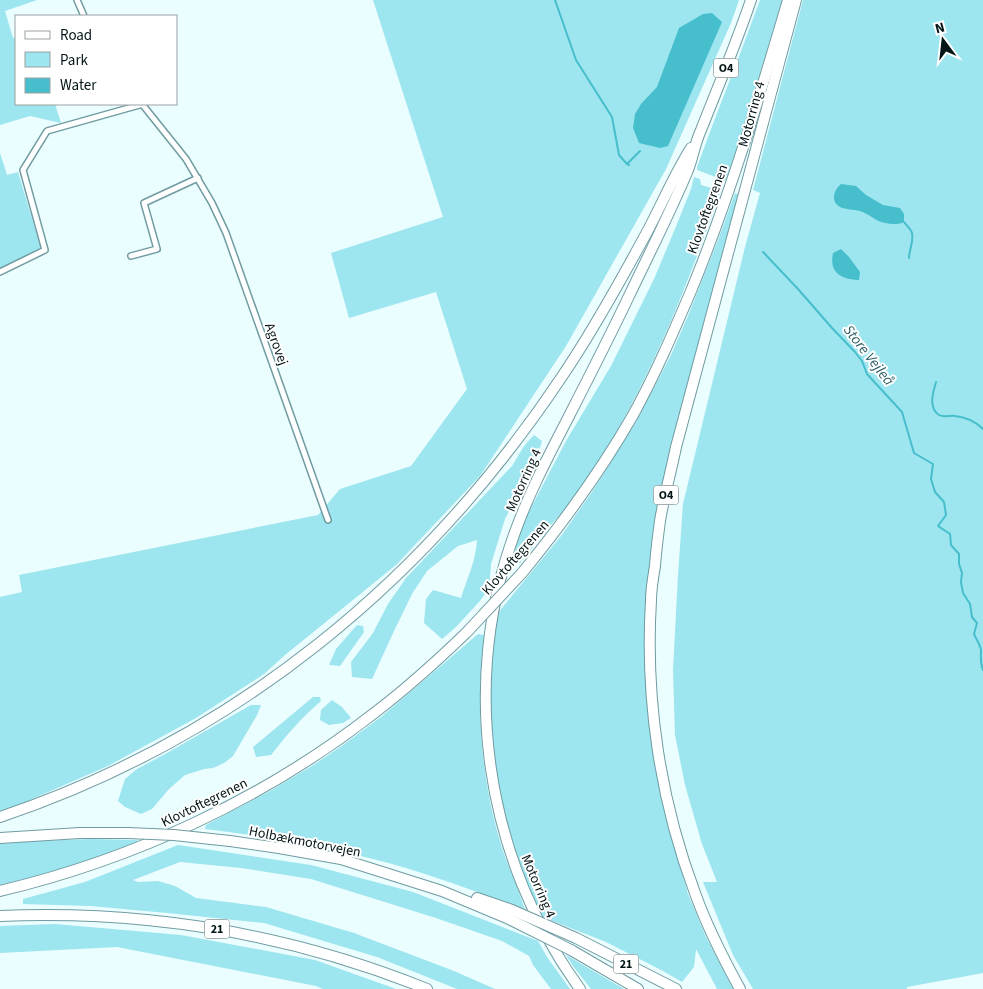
<svg xmlns="http://www.w3.org/2000/svg" width="983" height="989" viewBox="0 0 983 989" font-family="'Source Sans 3',sans-serif">
	<style>
		.green { fill: #9de5ef }
		.water { fill: #47becc }
		.lines { fill: none; stroke-linecap: round; stroke-linejoin: round }
		.stream { stroke: #47becc; stroke-width: 2 }
		.street-casing { stroke: #6f9ba1; stroke-width: 8 }
		.highway-casing { stroke: #6f9ba1; stroke-width: 12 }
		.street { stroke: #fff; stroke-width: 5 }
		.highway { stroke: #fff; stroke-width: 10 }
		.highway-bridge-casing { stroke: #6f9ba1; stroke-width: 12; stroke-linecap: butt }
		.highway-bridge { stroke: #fff; stroke-width: 10 }
		.labels { text-anchor: middle; stroke-width: 4; stroke-linejoin: round; paint-order: stroke }
		.shield { fill: #fff; stroke: #4f5b5d; stroke-width: 1 }
		.shield-label { font-size: 12px; font-weight: bold; fill: #041518 }
		.street-label { font-size: 14px; fill: #041518; stroke: #fff }
		.water-label { font-size: 15px; font-style: italic; fill: #2d5f65; stroke: #fff }
	</style>
	<rect width="100%" height="100%" fill="#eafdff"/>
	<g class="green">
		<path d="M 0,0 L 37,0 L 5,11 L 13,38 L 16,37 L 16,104 L 55,104 L 61,123 L 30,116 L 0,125 Z"/>
		<path d="M 373,0 L 739,0 L 731,23 L 666,169 L 566,346 L 480,476 L 396,565 L 285,655 L 264,674 L 196,718 L 108,766 L 7,810 L 0,812 L 0,597 L 22,592 L 19,575 L 318,515 L 340,489 L 411,466 L 467,389 L 436,292 L 349,318 L 331,253 L 443,217 Z"/>
		<path d="M 760,0 L 782,0 L 746,119 L 726,181 L 697,170 L 697,167 C 717,111 740,56 760,0 Z"/>
		<path d="M 803,0 L 983,0 L 983,973 L 907,987 L 907,989 L 753,989 L 733,955 L 703,882 L 717,882 L 702,844 L 685,785 L 675,735 L 673,670 L 678,575 L 683,504 L 745,247 L 760,193 L 753,190 Z"/>
		<path d="M 0,153 L 7,175 L 18,172 L 41,249 L 0,268 Z"/>
		<path d="M 694,177 L 700,179 L 701,185 L 712,188 L 717,185 L 722,187 C 684,296 641,404 574,499 C 567,509 557,518 549,527 C 539,539 530,551 520,563 L 511,565 L 523,523 L 566,441 L 611,366 L 654,279 L 675,229 L 691,189 Z"/>
		<path d="M 735,193 L 739,195 L 648,586 L 665,810 L 688,894 L 706,937 L 733,989 L 717,989 L 696,949 L 694,967 L 682,982 L 663,971 L 606,942 L 540,916 L 519,866 L 498,791 L 490,722 L 491,660 L 497,614 L 561,536 L 592,492 L 636,422 L 670,357 L 688,316 L 718,240 Z"/>
		<path d="M 534,435 L 542,441 L 538,454 L 505,519 L 491,564 L 489,589 L 479,602 L 455,628 L 442,639 L 424,623 L 426,599 L 433,590 L 461,598 C 467,579 476,560 477,540 L 458,546 L 427,571 L 412,594 L 394,631 L 372,679 L 352,677 L 351,662 L 373,633 L 388,604 L 406,578 L 512,466 L 524,446 Z"/>
		<path d="M 357,625 L 363,626 L 364,632 L 340,666 L 329,665 L 336,649 Z"/>
		<path d="M 478,634 L 484,635 C 476,706 480,776 501,845 C 508,867 518,887 525,910 C 475,891 425,872 373,859 C 318,845 262,836 205,829 L 206,825 L 270,791 L 315,764 L 343,745 L 381,717 L 415,688 Z"/>
		<path d="M 313,697 L 320,697 L 321,701 C 302,717 286,736 271,755 L 256,757 L 253,747 Z"/>
		<path d="M 332,700 L 342,707 L 351,718 L 343,723 L 329,725 L 320,720 L 321,710 Z"/>
		<path d="M 251,705 L 261,705 L 257,715 L 233,756 L 224,763 L 213,768 L 204,769 L 185,775 L 169,789 L 152,809 L 141,814 L 125,807 L 118,801 L 125,779 L 137,769 L 167,753 Z"/>
		<path d="M 91,839 L 137,840 L 138,841 C 94,860 47,874 0,885 L 0,844 L 35,841 Z"/>
		<path d="M 178,845 L 311,865 L 413,892 L 538,941 L 547,957 L 570,989 L 551,989 L 533,965 L 529,956 L 502,941 L 436,918 L 311,879 L 241,868 L 180,862 L 133,880 L 138,882 L 158,881 L 175,886 L 196,898 L 266,907 L 354,933 L 454,971 L 495,989 L 457,989 L 377,957 L 264,923 L 167,913 L 90,906 L 23,904 L 23,899 L 85,882 Z"/>
		<path d="M 55,924 L 181,935 L 315,960 L 396,989 L 323,989 L 316,986 L 117,947 L 0,953 L 0,926 Z"/>
		<path d="M 566,955 L 624,989 L 591,989 L 573,966 Z"/>
	</g>
	<g class="water">
		<path d="M 712,13 L 722,22 L 668,146 L 660,148 L 639,143 L 633,128 L 635,114 L 641,104 L 657,87 L 679,28 L 703,14 Z"/>
		<path d="M 841,184 L 856,186 L 866,195 L 883,205 L 900,208 L 904,214 L 904,222 C 900,224 897,224 893,224 C 875,223 874,216 860,211 C 854,209 846,210 840,207 C 830,201 834,190 841,184 Z"/>
		<path d="M 841,249 L 849,257 L 860,272 L 859,280 C 841,279 829,273 833,253 Z"/>
	</g>
	<g class="lines">
		<g class="stream">
			<path d="M 555,0 L 576,60 L 612,117 L 619,155 L 627,164 L 629,165"/>
			<path d="M 627,164 L 640,151"/>
			<path d="M 904,222 C 906,225 911,229 912,233 C 914,241 909,250 909,258"/>
			<path d="M 763,252 L 798,289 L 832,328 L 855,352 L 862,361 L 867,374 L 902,412 L 914,453 L 933,464 L 931,479 L 935,492 L 944,502 L 946,515 L 938,526 L 950,534 L 951,545 L 959,554 L 959,564 L 962,573 L 961,582 L 963,593 L 970,604 L 972,617 L 977,623 L 974,634 C 976,639 980,644 981,650 C 981,657 980,663 983,670"/>
			<path d="M 936,382 C 933,392 928,408 939,415 C 944,418 950,415 955,416 C 965,417 976,422 983,429"/>
		</g>
		<g class="street-casing">
			<g id="street">
				<path d="M 77,0 L 84,16"/>
				<path d="M 142,104 L 186,159 L 212,203 L 226,233 L 328,520"/>
				<path d="M 131,256 L 157,249 L 144,203 L 198,178"/>
				<path d="M 0,272 L 45,250 L 23,170 L 47,131 L 143,104"/>
			</g>
		</g>
		<g class="highway-casing">
			<g id="highway">
				<path d="M 522,573 C 563,523 601,471 633,415 C 655,375 673,333 691,291 C 730,196 759,98 788,0"/>
				<path d="M 0,817 C 235,738 424,583 561,378 C 593,331 620,282 647,232 C 662,204 674,175 691,148"/>
				<path d="M 0,838 L 80,833 L 128,833"/>
				<path d="M 230,841 L 279,848 L 341,859 L 442,891 L 509,919"/>
				<path d="M 0,891 C 134,859 264,799 373,714 C 406,689 437,661 467,632"/>
				<path d="M 477,898 L 512,910"/>
				<path d="M 0,916 C 146,910 291,934 427,989"/>
				<path d="M 576,938 L 676,989"/>
				<path d="M 571,950 L 638,989"/>
				<path d="M 580,989 C 485,858 459,684 515,532 C 529,493 548,457 567,420 C 588,379 609,338 629,296 C 649,254 670,213 688,170 C 693,157 695,143 701,130 C 718,87 736,44 751,0"/>
				<path d="M 740,989 C 723,958 707,927 695,893 C 660,800 645,699 651,600 C 651,589 653,578 655,566 C 656,551 658,536 660,521 C 664,496 671,472 676,447 L 796,0"/>
			</g>
		</g>
		<use href="#street" class="street"/>
		<use href="#highway" class="highway"/>
		<g class="highway-bridge-casing">
			<g id="highway-bridge">
				<path d="M 467,632 L 522,573"/>
				<path d="M 128,833 L 174,835 L 230,841"/>
				<path d="M 512,910 L 576,938"/>
				<path d="M 509,919 L 571,950"/>
			</g>
		</g>
		<use href="#highway-bridge" class="highway-bridge"/>
	</g>
	<g class="labels">
		<g class="shield">
			<rect x="713.5" y="58.5" width="25" height="19" rx="4"/>
			<rect x="653.5" y="485.5" width="25" height="19" rx="4"/>
			<rect x="204.5" y="919.5" width="25" height="19" rx="4"/>
			<rect x="613.5" y="954.5" width="25" height="19" rx="4"/>
		</g>
		<g class="shield-label">
			<text x="726" y="72">O4</text>
			<text x="666" y="499">O4</text>
			<text x="217" y="933">21</text>
			<text x="626" y="968">21</text>
		</g>
		<g class="street-label">
			<text transform="translate(751 114) rotate(-75)" y="5">Motorring 4</text>
			<text transform="translate(707 209) rotate(-70)" y="5">Klovtoftegrenen</text>
			<text transform="translate(277 344) rotate(70)" y="5">Agrovej</text>
			<text transform="translate(523 480) rotate(-66)" y="5">Motorring 4</text>
			<text transform="translate(515 557) rotate(-49)" y="5">Klovtoftegrenen</text>
			<text transform="translate(204 802) rotate(-26)" y="5">Klovtoftegrenen</text>
			<text transform="translate(305 841) rotate(11)" y="5">Holbækmotorvejen</text>
			<text transform="translate(539 886) rotate(67)" y="5">Motorring 4</text>
		</g>
		<g class="water-label">
			<text transform="translate(869 355) rotate(52)" y="5">Store Vejleå</text>
		</g>
	</g>
	<rect x="15" y="15" width="162" height="90" fill="#ffffff" stroke="#9ba1a3"/>
	<rect x="25" y="31" width="25" height="8" fill="#ffffff" stroke="#9ba1a3"/>
	<text x="60" y="40" font-size="15" fill="#041518">Road</text>
	<rect x="25" y="52" width="25" height="15" fill="#9de5ef" stroke="#9ba1a3"/>
	<text x="60" y="65" font-size="15" fill="#041518">Park</text>
	<rect x="25" y="78" width="25" height="15" fill="#47becc" stroke="#9ba1a3"/>
	<text x="60" y="90" font-size="15" fill="#041518">Water</text>
	<g transform="translate(943 40) rotate(345)" stroke="#ffffff" stroke-width="4" paint-order="stroke">
	<path d="M0-4L9 19L0 12L-9 19Z" fill="#041518"/>
	<text y="-8" font-size="14" font-weight="bold" text-anchor="middle" fill="#041518">N</text>
	</g>
</svg>
